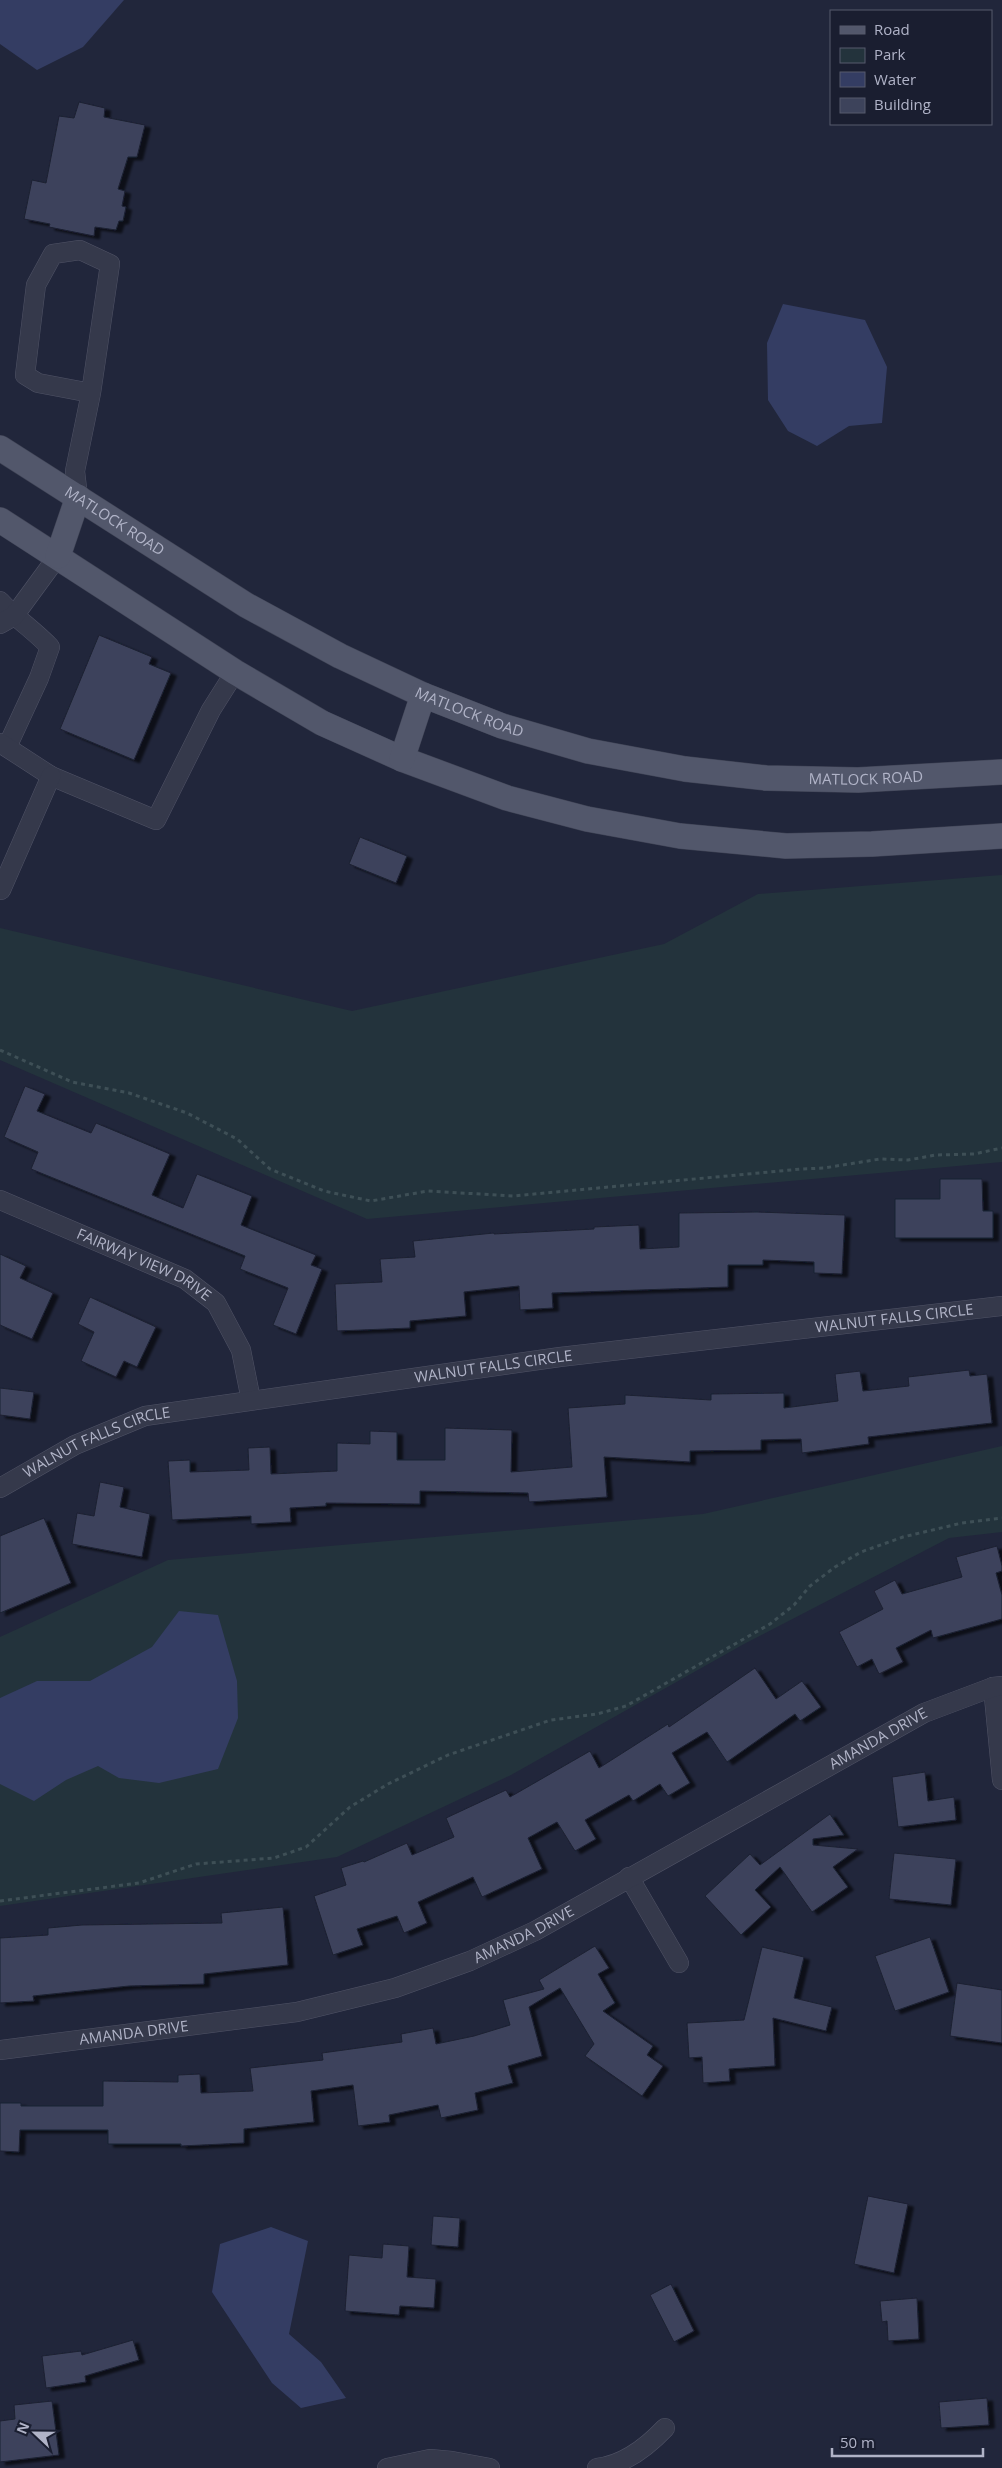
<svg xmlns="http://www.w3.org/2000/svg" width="1002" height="2468" viewBox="0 0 1002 2468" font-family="'Open Sans',sans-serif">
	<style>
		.green { fill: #23333c }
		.water { fill: #343d63 }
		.building { fill: #3d435b; stroke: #1c2032; filter: url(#shadow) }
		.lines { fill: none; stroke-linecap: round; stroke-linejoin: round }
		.minor-casing { stroke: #505366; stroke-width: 20 }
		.major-casing { stroke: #3e4254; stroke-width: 26 }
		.path { stroke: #3e4f56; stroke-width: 3; stroke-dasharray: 4 4; stroke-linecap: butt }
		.minor { stroke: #35394b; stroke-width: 19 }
		.major { stroke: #52576b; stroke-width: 25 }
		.labels { text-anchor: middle; stroke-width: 5; stroke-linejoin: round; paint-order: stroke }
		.street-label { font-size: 15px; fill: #b0b3c7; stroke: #1a1e30 }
	</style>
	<defs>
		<filter id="shadow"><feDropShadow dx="5.5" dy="3" stdDeviation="1" flood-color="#0009"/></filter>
	</defs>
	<rect width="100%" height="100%" fill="#21263b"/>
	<g class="green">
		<path d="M 1002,875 L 1002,1162 L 367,1219 L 0,1060 L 0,928 L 352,1011 L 664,944 L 758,894 Z"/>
		<path d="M 1002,1446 L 1002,1532 L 949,1538 L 744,1644 L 511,1775 L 337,1857 L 0,1906 L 0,1637 L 168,1560 L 703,1514 Z"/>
	</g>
	<g class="water">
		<path d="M 0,0 L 124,0 L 83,47 L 37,70 L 0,44 Z"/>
		<path d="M 783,304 L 865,320 L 887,367 L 882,423 L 849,426 L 817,446 L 788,431 L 768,400 L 767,343 Z"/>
		<path d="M 179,1611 L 218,1615 L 237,1681 L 238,1718 L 218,1769 L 159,1783 L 119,1778 L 98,1766 L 66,1780 L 34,1801 L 0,1784 L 0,1698 L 37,1681 L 90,1681 L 152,1647 Z"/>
		<path d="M 271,2227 L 308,2241 L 289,2334 L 321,2362 L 346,2398 L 301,2408 L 272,2383 L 212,2292 L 220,2244 Z"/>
	</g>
	<g class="building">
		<path d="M 79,102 L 105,108 L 104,117 L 145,125 L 137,157 L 128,157 L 118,189 L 125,191 L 122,206 L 126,207 L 123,221 L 119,221 L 116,230 L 95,227 L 94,236 L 49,227 L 50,224 L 24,219 L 32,180 L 46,183 L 59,116 L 74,118 Z"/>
		<path d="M 99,635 L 152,657 L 149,664 L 171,673 L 134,760 L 60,729 Z"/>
		<path d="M 360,837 L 407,856 L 396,883 L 349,864 Z"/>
		<path d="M 25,1086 L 45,1094 L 37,1111 L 91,1133 L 96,1123 L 170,1154 L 152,1195 L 183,1208 L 197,1174 L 252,1196 L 241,1225 L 316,1255 L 311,1265 L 322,1269 L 296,1334 L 273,1325 L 288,1288 L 240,1269 L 245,1256 L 31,1169 L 38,1152 L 4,1137 Z"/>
		<path d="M 940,1179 L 982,1179 L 983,1211 L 993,1211 L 993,1238 L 895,1238 L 895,1199 L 940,1199 Z"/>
		<path d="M 757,1212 L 845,1215 L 842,1274 L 814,1273 L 814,1262 L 763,1260 L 763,1265 L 728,1265 L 728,1287 L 552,1293 L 553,1308 L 520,1310 L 519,1286 L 464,1292 L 466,1316 L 410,1321 L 410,1328 L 337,1331 L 335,1284 L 382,1282 L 380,1259 L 415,1257 L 413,1241 L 494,1233 L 494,1234 L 594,1229 L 594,1227 L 639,1225 L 640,1249 L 679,1247 L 679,1213 Z"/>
		<path d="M 0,1254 L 26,1266 L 20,1278 L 53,1293 L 32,1339 L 0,1325 Z"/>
		<path d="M 90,1297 L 156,1327 L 137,1367 L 124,1361 L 116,1377 L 81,1361 L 94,1332 L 78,1324 Z"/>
		<path d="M 969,1370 L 970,1376 L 987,1374 L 992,1423 L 868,1437 L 869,1444 L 802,1453 L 801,1439 L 761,1440 L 761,1450 L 690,1451 L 690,1462 L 604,1457 L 607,1497 L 529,1502 L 528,1493 L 420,1491 L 420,1504 L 326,1503 L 326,1506 L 290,1508 L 291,1522 L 251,1524 L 251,1516 L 172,1520 L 168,1461 L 190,1460 L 190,1472 L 249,1470 L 248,1448 L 270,1447 L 271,1474 L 337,1471 L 337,1443 L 370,1444 L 370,1431 L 397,1432 L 397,1460 L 445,1460 L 445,1428 L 512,1430 L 511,1472 L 572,1467 L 568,1408 L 625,1404 L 625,1395 L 711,1400 L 711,1394 L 784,1393 L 784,1408 L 838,1401 L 835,1374 L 860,1371 L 863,1391 L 909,1386 L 908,1377 Z"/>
		<path d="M 0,1388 L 34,1392 L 30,1419 L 0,1415 Z"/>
		<path d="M 100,1482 L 124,1487 L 120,1507 L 150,1514 L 142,1557 L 72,1544 L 77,1513 L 94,1516 Z"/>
		<path d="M 44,1518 L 71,1583 L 0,1613 L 0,1536 Z"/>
		<path d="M 997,1546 L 1002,1566 L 1002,1571 L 996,1573 L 1002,1595 L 1002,1619 L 933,1638 L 931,1630 L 896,1648 L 903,1662 L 879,1674 L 872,1659 L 857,1667 L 839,1632 L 883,1609 L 874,1591 L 895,1580 L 902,1594 L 962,1577 L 956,1557 Z"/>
		<path d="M 755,1668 L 776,1699 L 802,1681 L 821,1707 L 800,1721 L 795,1714 L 727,1762 L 707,1732 L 672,1753 L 690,1783 L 668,1796 L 660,1784 L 633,1801 L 629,1795 L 585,1820 L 596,1839 L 575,1851 L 557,1822 L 528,1838 L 542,1869 L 482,1897 L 473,1877 L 418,1902 L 427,1923 L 404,1933 L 397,1916 L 357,1929 L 363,1945 L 333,1955 L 314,1896 L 346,1885 L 341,1868 L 363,1861 L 364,1862 L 407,1843 L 412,1855 L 454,1837 L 446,1818 L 506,1790 L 510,1797 L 590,1751 L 599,1768 L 668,1724 L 669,1727 Z"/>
		<path d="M 925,1772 L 928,1801 L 954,1797 L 956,1820 L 898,1827 L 892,1777 Z"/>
		<path d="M 830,1814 L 844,1835 L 813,1839 L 813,1845 L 858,1849 L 833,1867 L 848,1887 L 812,1912 L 780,1867 L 755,1890 L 771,1907 L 741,1935 L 705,1896 L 750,1854 L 760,1865 Z"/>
		<path d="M 894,1853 L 956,1859 L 951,1905 L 889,1899 Z"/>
		<path d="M 283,1907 L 288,1965 L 204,1974 L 204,1984 L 129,1986 L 33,1996 L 34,2001 L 0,2003 L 0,1938 L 48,1935 L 48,1928 L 82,1925 L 222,1923 L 221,1913 Z"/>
		<path d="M 930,1937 L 949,1992 L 895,2011 L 875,1956 Z"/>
		<path d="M 595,1946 L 609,1968 L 598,1974 L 615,2003 L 603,2011 L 653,2046 L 647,2055 L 663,2066 L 642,2096 L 585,2056 L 594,2044 L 560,1988 L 529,2007 L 542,2056 L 508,2066 L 513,2083 L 475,2093 L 478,2110 L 441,2118 L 438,2105 L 389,2115 L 390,2122 L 358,2126 L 353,2085 L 311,2091 L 314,2122 L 244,2129 L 244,2143 L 181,2146 L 181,2144 L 108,2144 L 108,2130 L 20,2130 L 19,2152 L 0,2151 L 0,2103 L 21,2103 L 21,2106 L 103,2106 L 103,2081 L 178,2082 L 178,2075 L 200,2074 L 201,2093 L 253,2091 L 250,2068 L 323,2060 L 322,2053 L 402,2042 L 401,2034 L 433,2028 L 436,2044 L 474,2036 L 510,2025 L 503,2000 L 544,1989 L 539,1980 Z"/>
		<path d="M 762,1947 L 804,1957 L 794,1998 L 832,2007 L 826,2031 L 773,2018 L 775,2066 L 729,2069 L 730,2081 L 703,2083 L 702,2057 L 689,2058 L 687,2023 L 744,2020 Z"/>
		<path d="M 957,1983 L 1002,1990 L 1002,2043 L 950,2036 Z"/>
		<path d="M 868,2196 L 908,2204 L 894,2273 L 854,2264 Z"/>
		<path d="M 433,2216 L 460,2218 L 458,2247 L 431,2245 Z"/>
		<path d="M 383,2244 L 409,2246 L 407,2277 L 436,2279 L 434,2308 L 400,2306 L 399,2315 L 345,2311 L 349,2255 L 382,2258 Z"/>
		<path d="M 671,2284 L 694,2331 L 674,2342 L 650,2295 Z"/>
		<path d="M 917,2298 L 919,2339 L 888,2341 L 887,2321 L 882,2322 L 880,2301 Z"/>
		<path d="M 133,2340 L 139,2360 L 85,2376 L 86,2382 L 46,2388 L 42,2356 L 81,2351 L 82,2355 Z"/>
		<path d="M 987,2398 L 989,2425 L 941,2428 L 939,2402 Z"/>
		<path d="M 52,2401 L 59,2455 L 0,2462 L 0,2421 L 15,2419 L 14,2405 Z"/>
	</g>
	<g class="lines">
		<g class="minor-casing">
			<g id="minor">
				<path d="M 78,497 L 75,471 L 91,393 L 110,264 L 80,250 L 53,254 L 36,285 L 25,375 L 38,383 L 91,393"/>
				<path d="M 0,601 C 15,618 34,630 50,647 L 39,678 L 7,747"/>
				<path d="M 0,624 L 14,616 L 58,556"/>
				<path d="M 0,743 L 51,776 L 156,820 L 211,710 L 235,672"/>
				<path d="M 1,890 L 51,776"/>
				<path id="s1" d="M 0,1200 L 185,1279 L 216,1303 L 241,1350 L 251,1400"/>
				<path id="s2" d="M 0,1488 L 75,1445 L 145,1416 L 560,1357 L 1002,1306"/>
				<path d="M 993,1687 L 1002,1780"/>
				<path d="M 629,1877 L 679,1963"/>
				<path id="s3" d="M 0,2050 L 297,2012 L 395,1988 L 470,1961 L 535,1931 L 924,1713 L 993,1687 L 1002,1686"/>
				<path d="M 387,2468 L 430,2459 L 452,2461 L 490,2468"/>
				<path d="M 597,2468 C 624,2465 646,2448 665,2428"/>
			</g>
		</g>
		<g class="major-casing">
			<g id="major">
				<path id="s4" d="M 0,448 L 246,605 L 340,656 L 423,695 L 502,726 L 588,751 L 685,769 L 766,778 L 858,780 L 1002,772"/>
				<path d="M 0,520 L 235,672 L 322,723 L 402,759 L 507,798 L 587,819 L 680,836 L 786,846 L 872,844 L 1002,836"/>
				<path d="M 58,556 L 78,497"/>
				<path d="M 402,759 L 423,695"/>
			</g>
		</g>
		<g class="path">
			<path d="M 0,1050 L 72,1082 L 129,1093 L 187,1113 L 237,1139 L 270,1169 L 324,1191 L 371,1201 L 428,1191 L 513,1196 L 801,1169 L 824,1168 L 880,1159 L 908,1160 L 936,1155 L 974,1154 L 1002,1148"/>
			<path d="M 0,1901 L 139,1883 L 196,1864 L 274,1858 L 306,1847 L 350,1807 L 388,1784 L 448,1755 L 551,1720 L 597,1714 L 626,1706 L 770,1624 L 794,1605 L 810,1586 L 835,1567 L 861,1552 L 903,1537 L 962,1523 L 1002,1518"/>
		</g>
		<use href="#minor" class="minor"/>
		<use href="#major" class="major"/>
	</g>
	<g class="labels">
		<g class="street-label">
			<text dy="5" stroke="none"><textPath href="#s4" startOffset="136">MATLOCK ROAD</textPath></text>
			<text dy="5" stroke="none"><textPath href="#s4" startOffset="540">MATLOCK ROAD</textPath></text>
			<text dy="5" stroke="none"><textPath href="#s4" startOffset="945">MATLOCK ROAD</textPath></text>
			<text dy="5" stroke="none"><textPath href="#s1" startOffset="158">FAIRWAY VIEW DRIVE</textPath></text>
			<text dy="5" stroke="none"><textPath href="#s2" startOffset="918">WALNUT FALLS CIRCLE</textPath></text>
			<text dy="5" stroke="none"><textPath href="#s2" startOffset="514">WALNUT FALLS CIRCLE</textPath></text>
			<text dy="5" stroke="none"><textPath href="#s2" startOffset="108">WALNUT FALLS CIRCLE</textPath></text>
			<text dy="5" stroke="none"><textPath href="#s3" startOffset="945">AMANDA DRIVE</textPath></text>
			<text dy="5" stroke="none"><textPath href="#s3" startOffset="540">AMANDA DRIVE</textPath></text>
			<text dy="5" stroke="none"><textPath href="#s3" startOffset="135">AMANDA DRIVE</textPath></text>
		</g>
	</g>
	<rect x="830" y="10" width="162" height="115" fill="#1a1e30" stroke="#565a6c"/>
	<rect x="840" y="26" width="25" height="8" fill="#52576b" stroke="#565a6c"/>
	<text x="874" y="35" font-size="15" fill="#b0b3c7">Road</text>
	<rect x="840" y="48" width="25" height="15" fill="#23333c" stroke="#565a6c"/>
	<text x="874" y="60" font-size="15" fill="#b0b3c7">Park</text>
	<rect x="840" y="72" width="25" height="15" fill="#343d63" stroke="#565a6c"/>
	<text x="874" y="85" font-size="15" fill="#b0b3c7">Water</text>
	<rect x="840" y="98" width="25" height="15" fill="#3d435b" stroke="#565a6c"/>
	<text x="874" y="110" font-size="15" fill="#b0b3c7">Building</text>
	<g transform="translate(35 2433) rotate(292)" stroke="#1a1e30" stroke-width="4" paint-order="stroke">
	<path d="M0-4L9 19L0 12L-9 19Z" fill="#b0b3c7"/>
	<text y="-8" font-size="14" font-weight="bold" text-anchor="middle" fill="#b0b3c7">N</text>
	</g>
	<path d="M832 2448v8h151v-8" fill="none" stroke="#b0b3c7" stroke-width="2.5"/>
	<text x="840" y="2448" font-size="15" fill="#b0b3c7" stroke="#1a1e30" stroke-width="4" paint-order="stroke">50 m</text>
</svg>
